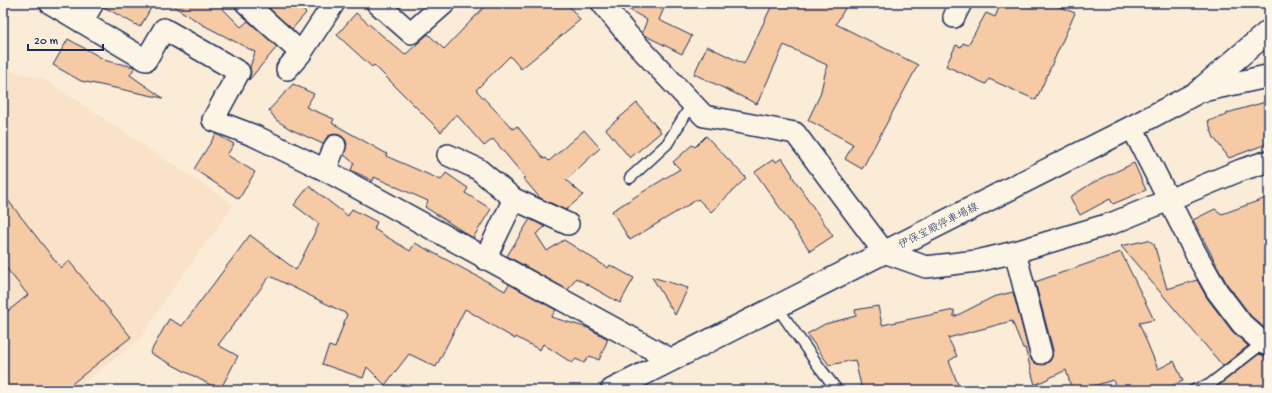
<svg xmlns="http://www.w3.org/2000/svg" width="1272" height="393" viewBox="0 0 1272 393" font-family="'Gochi Hand','Klee One',sans-serif">
	<style>
		.built { fill: #fae2c9 }
		.building { fill: #f6caa5; stroke: #1b2f5e }
		.lines { fill: none; stroke-linecap: round; stroke-linejoin: round }
		.lane-casing { stroke: #1b2f5e; stroke-width: 13 }
		.street-casing { stroke: #1b2f5e; stroke-width: 24 }
		.secondary-casing { stroke: #1b2f5e; stroke-width: 25 }
		.lane { stroke: #fcf5e5; stroke-width: 10 }
		.street { stroke: #fcf5e5; stroke-width: 21 }
		.secondary { stroke: #fcf5e5; stroke-width: 22 }
		.labels { text-anchor: middle; stroke-width: 3; stroke-linejoin: round; paint-order: stroke }
		.street-label { font-size: 11px; fill: #1b2f5e; stroke: #fcf5e5 }
	</style>
	<rect width="100%" height="100%" fill="#fbecd8"/>
	<filter id="ink" filterUnits="userSpaceOnUse"><feTurbulence type="fractalNoise" baseFrequency=".025" numOctaves="2"/><feDisplacementMap in="SourceGraphic" scale="8" xChannelSelector="R" yChannelSelector="G"/><feConvolveMatrix kernelMatrix="1 2 1 2 8 2 1 2 1" color-interpolation-filters="sRGB"/></filter>
	<g filter="url(#ink)">
		<path class="built" d="M 3,69 L 44,79 L 234,205 L 171,291 L 141,338 L 74,390 L 3,390 Z"/>
		<g class="building">
			<path d="M 105,3 L 154,3 L 140,27 L 104,7 Z"/>
			<path d="M 168,3 L 223,3 L 223,9 L 241,27 L 248,21 L 277,47 L 249,80 L 251,72 L 250,67 L 255,52 L 205,26 Z"/>
			<path d="M 272,3 L 295,3 L 306,13 L 292,29 L 270,9 Z"/>
			<path d="M 488,3 L 567,3 L 580,20 L 521,69 L 510,56 L 476,90 L 513,129 L 517,126 L 544,159 L 546,158 L 549,161 L 584,130 L 600,148 L 566,180 L 583,195 L 566,210 L 540,198 L 523,178 L 525,177 L 493,139 L 484,146 L 456,114 L 441,132 L 374,65 L 372,67 L 337,35 L 356,13 L 405,55 L 428,34 L 444,49 Z"/>
			<path d="M 618,3 L 666,3 L 659,20 L 692,36 L 682,54 L 644,35 L 642,33 L 647,20 Z"/>
			<path d="M 773,3 L 848,3 L 836,24 L 918,65 L 862,169 L 845,159 L 853,144 L 808,120 L 820,95 L 827,65 L 784,45 L 757,104 L 694,74 L 707,46 L 744,64 Z"/>
			<path d="M 1001,3 L 1050,3 L 1075,13 L 1036,100 L 989,79 L 986,84 L 946,66 L 956,45 L 961,47 L 963,43 L 968,45 L 986,13 L 995,17 Z"/>
			<path d="M 68,39 L 107,61 L 135,67 L 130,75 L 163,98 L 81,81 L 53,65 Z"/>
			<path d="M 293,84 L 314,94 L 306,107 L 334,119 L 332,123 L 387,154 L 386,156 L 441,180 L 446,173 L 468,188 L 465,193 L 491,209 L 473,238 L 425,207 L 428,201 L 374,177 L 373,181 L 351,170 L 354,163 L 344,155 L 347,144 L 345,139 L 340,135 L 334,134 L 328,136 L 323,144 L 290,129 L 276,120 L 269,110 Z"/>
			<path d="M 1269,101 L 1269,143 L 1229,158 L 1214,138 L 1208,121 L 1227,115 L 1227,113 Z"/>
			<path d="M 637,103 L 661,132 L 630,158 L 606,129 Z"/>
			<path d="M 216,134 L 234,144 L 227,155 L 255,172 L 239,199 L 194,169 Z"/>
			<path d="M 706,136 L 746,178 L 711,212 L 698,199 L 630,240 L 612,211 L 680,169 L 673,162 L 692,145 L 695,147 Z"/>
			<path d="M 782,158 L 793,175 L 792,176 L 833,236 L 810,251 L 755,172 L 774,159 L 776,162 Z"/>
			<path d="M 1134,163 L 1146,190 L 1113,204 L 1110,199 L 1080,215 L 1070,197 L 1092,183 Z"/>
			<path d="M 309,186 L 348,216 L 352,209 L 377,222 L 374,229 L 410,251 L 415,243 L 505,291 L 509,284 L 556,310 L 551,317 L 588,328 L 608,339 L 599,360 L 590,356 L 584,363 L 576,359 L 572,363 L 543,344 L 540,350 L 516,337 L 515,339 L 465,309 L 436,367 L 409,354 L 385,385 L 367,367 L 363,378 L 322,364 L 329,346 L 335,348 L 347,314 L 270,276 L 218,345 L 238,356 L 220,390 L 150,353 L 169,319 L 182,326 L 250,235 L 296,270 L 319,224 L 294,205 Z"/>
			<path d="M 3,194 L 61,268 L 69,261 L 131,337 L 64,390 L 3,390 L 3,315 L 28,295 L 3,264 Z"/>
			<path d="M 1269,197 L 1269,332 L 1251,316 L 1227,284 L 1193,220 L 1215,209 L 1222,214 Z"/>
			<path d="M 530,219 L 545,227 L 536,234 L 547,251 L 564,240 L 608,268 L 610,265 L 634,278 L 620,303 L 576,278 L 568,290 L 507,256 Z"/>
			<path d="M 1148,240 L 1154,244 L 1167,289 L 1197,280 L 1207,298 L 1232,331 L 1248,346 L 1223,366 L 1121,246 Z"/>
			<path d="M 1121,252 L 1154,320 L 1139,323 L 1158,369 L 1174,361 L 1183,381 L 1166,388 L 1167,390 L 1112,390 L 1116,388 L 1113,380 L 1080,390 L 1072,390 L 1066,370 L 1035,385 L 1025,348 L 1023,348 L 1012,321 L 948,338 L 957,356 L 949,361 L 960,390 L 862,390 L 855,360 L 829,365 L 807,334 L 825,324 L 856,316 L 855,310 L 878,306 L 882,325 L 954,310 L 954,317 L 993,297 L 1013,292 L 1030,356 L 1032,361 L 1037,364 L 1044,365 L 1050,361 L 1052,357 L 1053,350 L 1035,282 Z"/>
			<path d="M 652,277 L 688,288 L 675,315 Z"/>
			<path d="M 1259,354 L 1269,357 L 1269,390 L 1213,390 Z"/>
		</g>
		<g class="lines">
			<g class="lane-casing">
				<g id="lane">
					<path d="M 630,178 L 667,144 L 692,104"/>
					<path d="M 777,307 L 820,368 L 837,390"/>
					<path d="M 1194,390 L 1209,385 L 1263,343"/>
				</g>
			</g>
			<g class="street-casing">
				<g id="street">
					<path d="M 50,3 L 146,60 L 164,29 L 239,72 L 213,120 L 255,136 L 325,170 L 672,360"/>
					<path d="M 246,3 L 301,53"/>
					<path d="M 377,3 L 411,33 L 445,3"/>
					<path d="M 602,3 L 627,34 L 704,116 L 795,133 L 884,252 L 926,267 L 977,261 L 1015,252 L 1113,223 L 1241,170 L 1269,161"/>
					<path d="M 954,17 L 961,3"/>
					<path d="M 82,22 L 93,3"/>
					<path d="M 287,69 L 301,53 L 334,3"/>
					<path d="M 1132,127 L 1195,252 L 1217,291 L 1242,324 L 1263,343 L 1269,345"/>
					<path d="M 448,155 L 478,169 L 514,199 L 568,224"/>
					<path d="M 325,170 L 335,146"/>
					<path d="M 1015,252 L 1041,353"/>
					<path d="M 485,259 L 514,199"/>
				</g>
			</g>
			<g class="secondary-casing">
				<g id="secondary">
					<path d="M 1202,88 L 1269,31"/>
					<path d="M 612,390 L 1132,127 L 1200,91 L 1269,76"/>
				</g>
			</g>
			<use href="#lane" class="lane"/>
			<use href="#street" class="street"/>
			<use href="#secondary" class="secondary"/>
		</g>
	</g>
	<g class="labels">
		<g class="street-label">
			<text transform="translate(938 225) rotate(-27)" y="4">伊保宝殿停車場線</text>
		</g>
	</g>
	<rect width="1272" height="393" fill="none" stroke="#fcf5e5" stroke-width="16"/>
	<rect x="8" y="8" width="1256" height="377" fill="none" stroke="#1b2f5e" stroke-width="1.5" filter="url(#ink)"/>
	<path d="M28 44v6h75v-6" fill="none" stroke="#1b2f5e" stroke-width="2"/>
	<text x="34" y="44" font-size="12" fill="#1b2f5e" stroke="#fcf5e5" stroke-width="3" paint-order="stroke">20 m</text>
</svg>
